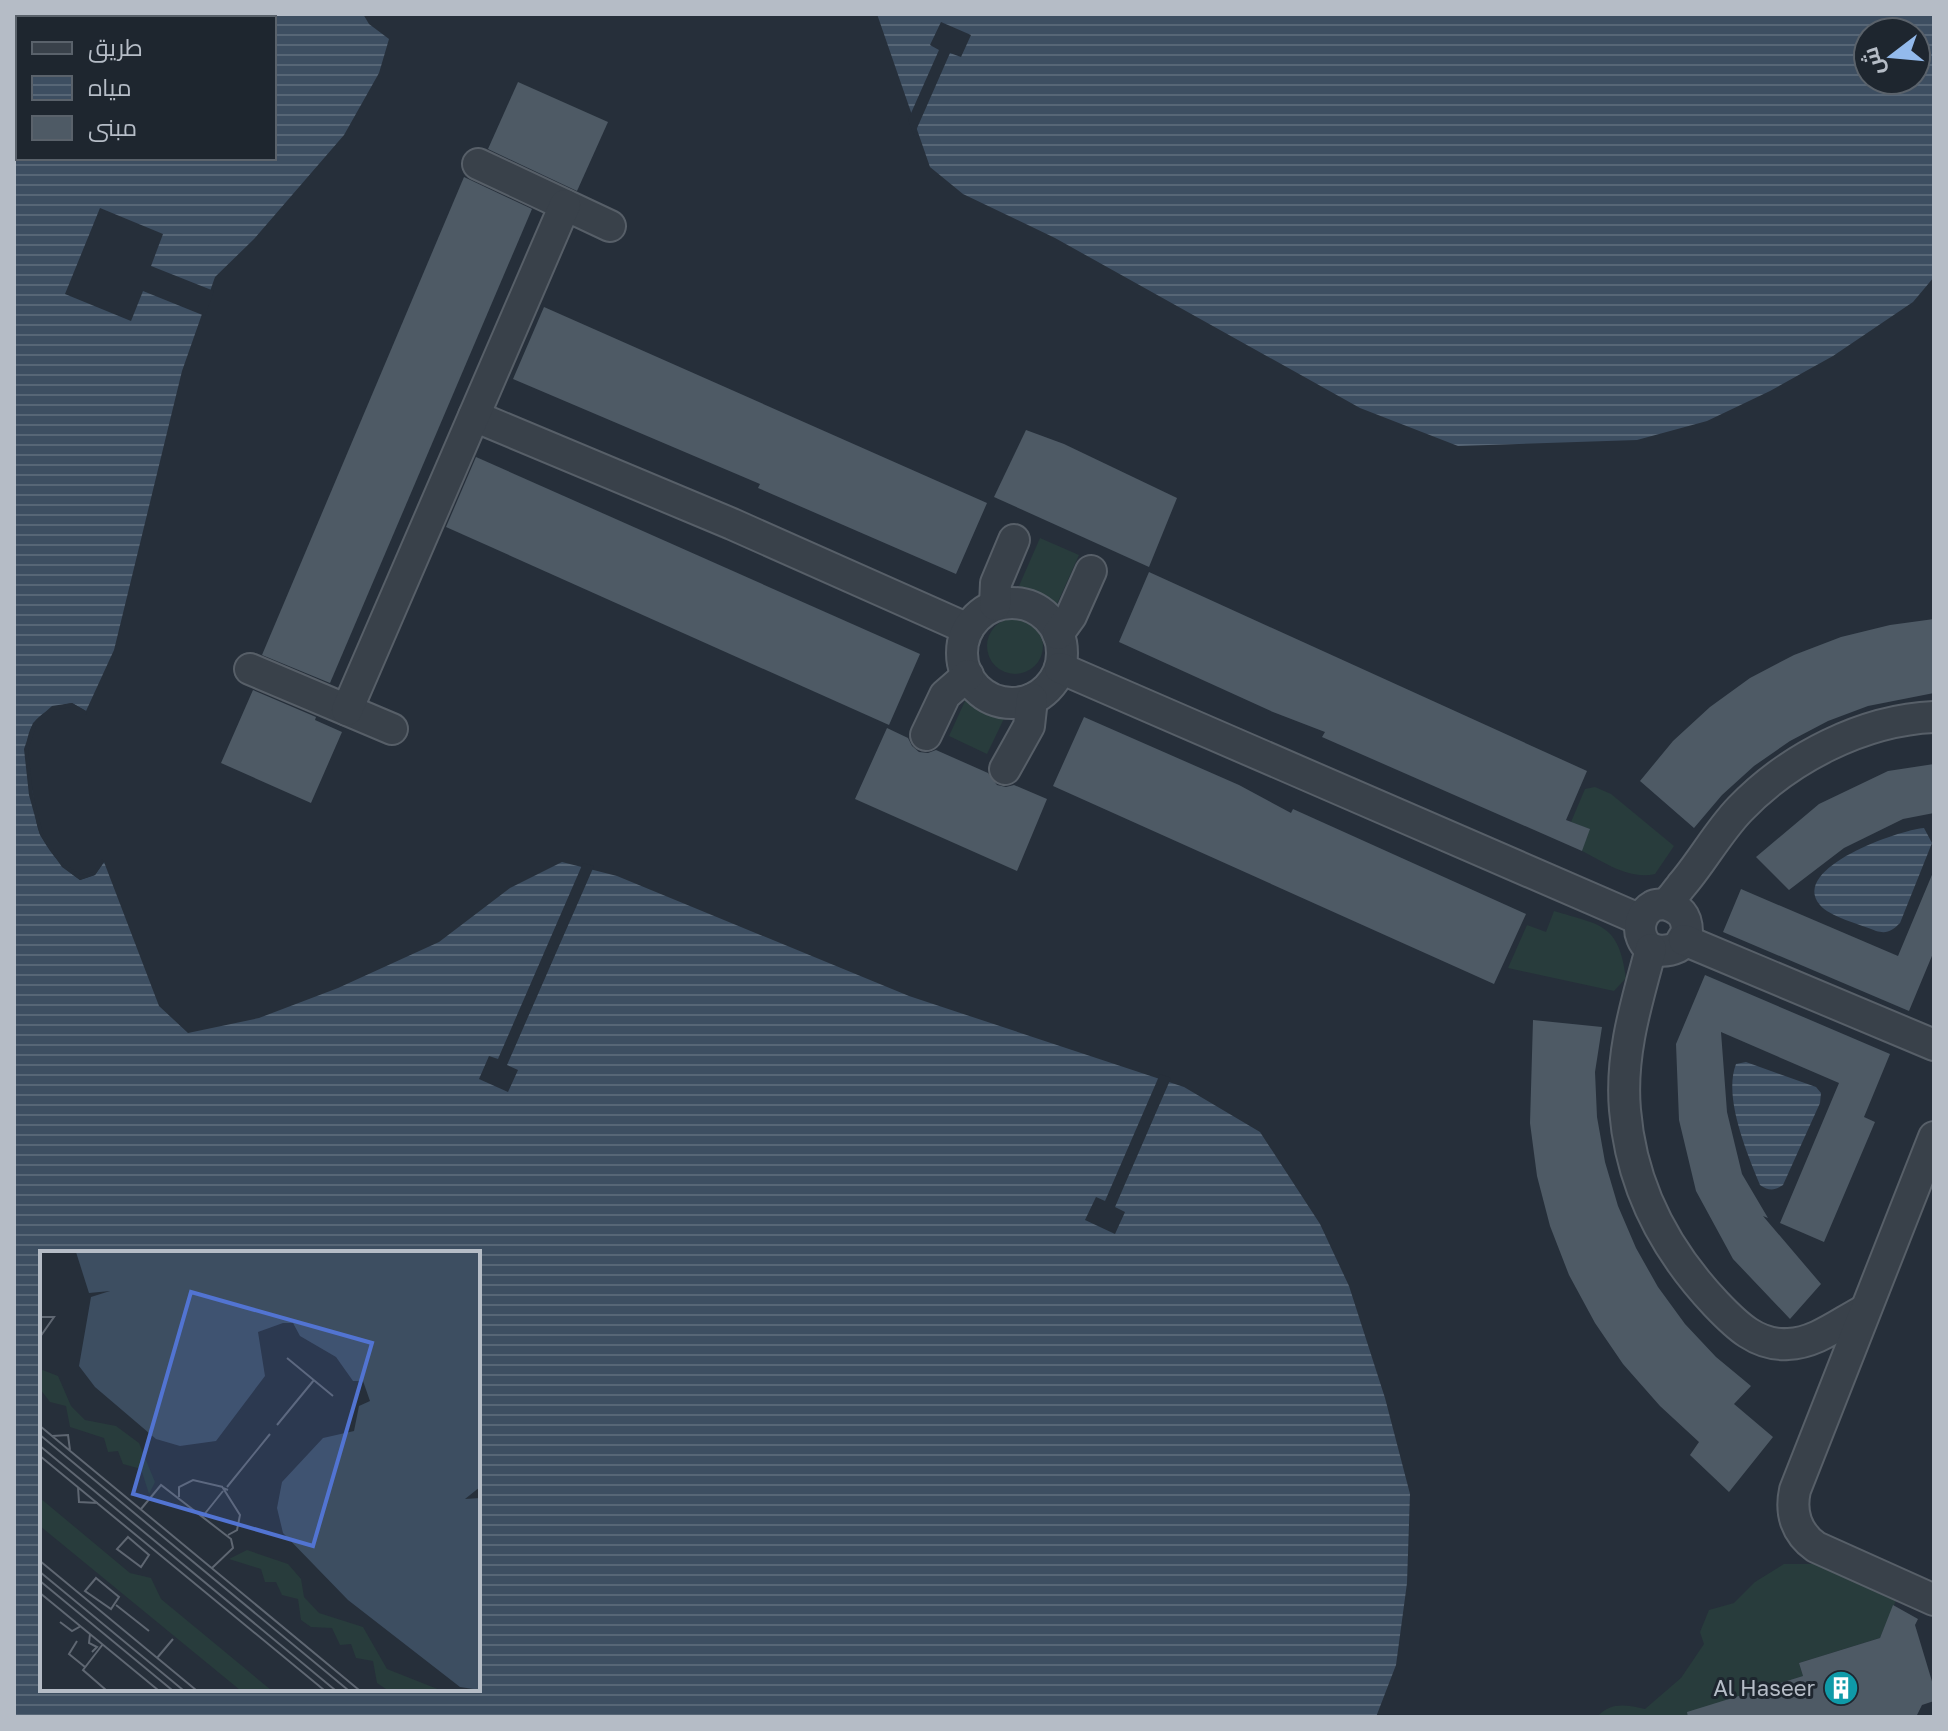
<svg xmlns="http://www.w3.org/2000/svg" width="1948" height="1731" viewBox="0 0 1948 1731" font-family="'Golos Text',Cairo,sans-serif">
	<style>
		.garden { fill: #283c3c }
		.water { fill: url(#water-rules); fill-rule: evenodd }
		.pier { fill: #262f3a }
		.building { fill: #4e5a65 }
		.lines { fill: none; stroke-linecap: round; stroke-linejoin: round }
		.minor-casing { stroke: #575f68; stroke-width: 34 }
		.minor { stroke: #39414a; stroke-width: 30 }
		.labels { text-anchor: middle; stroke-width: 6; stroke-linejoin: round; paint-order: stroke }
		.poi-label { font-size: 22px; fill: #b5bcc6; stroke: #1e262f; text-anchor: end }
		.inset-road { fill: none; stroke: #5f6772; stroke-width: 2 }
		.view { fill: #5274d2; fill-opacity: 0.15; stroke: #5274d2; stroke-width: 4 }
		.inset-edge { fill: none; stroke: #b5bcc6; stroke-width: 4 }
	</style>
	<defs>
		<pattern id="water-rules" width="6" height="5" patternUnits="userSpaceOnUse" patternTransform="scale(2)"><rect width="6" height="5" fill="#3d4e61"/><path d="M0 2.5h6" fill="none" stroke="#576676"/></pattern>
	</defs>
	<rect width="100%" height="100%" fill="#262f3a"/>
	<g class="garden">
		<path d="M 1040,538 L 1079,555 L 1057,604 L 1019,586 Z"/>
		<circle cx="1015" cy="646" r="28"/>
		<path d="M 971,688 L 1010,706 L 987,754 L 949,736 Z"/>
		<path d="M 1595,787 L 1611,794 L 1674,846 L 1655,874 C 1629,880 1604,862 1582,851 L 1589,829 L 1571,822 L 1585,789 Z"/>
		<path d="M 1554,911 C 1600,925 1619,923 1626,978 L 1614,991 L 1508,968 L 1527,925 L 1546,932 Z"/>
		<path d="M 1784,1564 L 1835,1564 L 1900,1591 L 1880,1638 L 1799,1663 L 1803,1676 L 1727,1700 L 1719,1717 L 1597,1717 C 1611,1701 1627,1705 1645,1709 L 1681,1678 L 1704,1644 L 1700,1632 L 1709,1610 L 1734,1603 L 1755,1582 Z"/>
	</g>
	<g class="water">
		<path d="M 14,14 L 363,14 L 369,24 L 389,39 L 379,73 L 344,135 L 254,239 L 215,277 L 182,371 L 114,650 L 86,711 L 72,703 C 15,713 25,751 33,795 C 35,809 35,827 42,838 C 52,856 63,868 80,880 L 95,875 L 104,862 L 159,1006 L 188,1033 L 259,1018 L 338,988 L 439,942 L 510,888 L 562,862 L 617,876 L 909,996 L 1184,1087 L 1260,1132 L 1320,1224 L 1349,1286 L 1385,1398 L 1410,1494 L 1407,1583 L 1396,1665 L 1376,1717 L 14,1717 ZM 18,18 L 274,18 L 274,158 L 18,158 ZM 42,1253 L 478,1253 L 478,1689 L 42,1689 Z"/>
		<path d="M 877,14 L 1934,14 L 1934,277 L 1913,302 L 1833,356 L 1770,391 L 1707,421 L 1637,440 L 1458,446 L 1360,408 L 1055,238 L 963,194 L 930,167 ZM 1868,32 L 1916,32 L 1916,80 L 1868,80 Z"/>
		<path d="M 1924,828 L 1932,843 L 1900,923 C 1892,931 1887,934 1876,931 C 1862,925 1828,916 1820,905 C 1789,868 1899,830 1924,828 Z"/>
		<path d="M 1746,1062 L 1816,1087 L 1821,1093 L 1820,1103 L 1783,1185 C 1774,1191 1769,1191 1760,1185 C 1747,1153 1723,1097 1736,1064 Z"/>
	</g>
	<g class="pier">
		<path d="M 941,22 L 971,35 L 961,57 L 950,53 L 914,135 L 908,120 L 939,50 L 930,45 Z"/>
		<path d="M 100,208 L 163,234 L 151,266 L 214,291 L 205,316 L 143,291 L 131,321 L 65,294 Z"/>
		<path d="M 72,703 L 86,711 L 87,715 L 71,707 L 54,710 L 36,726 L 28,750 L 33,794 L 43,833 L 64,864 L 81,875 L 93,872 L 102,859 L 104,862 L 95,875 L 80,880 L 62,867 L 40,835 L 29,795 L 24,749 L 33,723 L 52,706 Z"/>
		<path d="M 583,863 L 594,866 L 507,1065 L 518,1070 L 508,1092 L 479,1079 L 489,1056 L 498,1059 Z"/>
		<path d="M 1160,1074 L 1171,1078 L 1115,1207 L 1125,1212 L 1115,1234 L 1085,1220 L 1096,1197 L 1105,1201 Z"/>
	</g>
	<g class="building">
		<path d="M 518,82 L 608,122 L 577,191 L 488,149 Z"/>
		<path d="M 464,177 L 532,209 L 330,683 L 262,655 Z"/>
		<path d="M 544,307 L 987,503 L 956,574 L 758,488 L 760,484 L 513,379 Z"/>
		<path d="M 1026,430 L 1064,444 L 1177,498 L 1149,567 L 994,497 Z"/>
		<path d="M 476,457 L 920,654 L 889,725 L 446,527 Z"/>
		<path d="M 1149,572 L 1587,771 L 1566,820 L 1590,829 L 1582,851 L 1322,737 L 1325,732 L 1273,712 L 1119,642 Z"/>
		<path d="M 1934,619 L 1934,693 L 1868,706 L 1828,721 L 1790,741 L 1754,766 L 1722,795 L 1694,828 L 1640,781 L 1673,741 L 1710,707 L 1750,678 L 1794,655 L 1841,637 L 1890,625 Z"/>
		<path d="M 253,690 L 316,717 L 315,720 L 342,732 L 311,803 L 221,763 Z"/>
		<path d="M 1084,717 L 1239,785 L 1291,813 L 1293,809 L 1526,914 L 1494,984 L 1053,786 Z"/>
		<path d="M 887,728 L 908,738 L 912,746 L 919,752 L 928,753 L 936,750 L 988,773 L 997,785 L 1006,787 L 1014,785 L 1047,799 L 1017,871 L 855,799 Z"/>
		<path d="M 1934,764 L 1934,813 L 1903,819 L 1844,848 L 1789,890 L 1756,857 L 1819,804 L 1888,771 Z"/>
		<path d="M 1934,870 L 1934,951 L 1909,1011 L 1723,932 L 1741,889 L 1898,956 Z"/>
		<path d="M 1705,975 L 1890,1054 L 1864,1117 L 1875,1122 L 1824,1242 L 1780,1223 L 1839,1083 L 1721,1032 L 1727,1112 L 1742,1174 L 1768,1218 L 1763,1216 L 1821,1284 L 1790,1319 L 1733,1259 L 1696,1191 L 1679,1120 L 1676,1044 Z"/>
		<path d="M 1533,1020 L 1602,1027 L 1595,1072 L 1597,1117 L 1605,1162 L 1618,1206 L 1636,1248 L 1658,1287 L 1685,1324 L 1716,1357 L 1751,1386 L 1734,1404 L 1773,1437 L 1729,1492 L 1690,1455 L 1699,1442 L 1660,1406 L 1623,1364 L 1595,1323 L 1569,1275 L 1550,1226 L 1537,1176 L 1530,1123 Z"/>
		<path d="M 1893,1605 L 1918,1619 L 1915,1625 L 1934,1688 L 1934,1701 L 1922,1705 L 1916,1717 L 1688,1717 L 1687,1712 L 1803,1676 L 1799,1663 L 1880,1638 Z"/>
	</g>
	<g class="lines">
		<g class="minor-casing">
			<g id="minor">
				<path d="M 478,164 L 610,226"/>
				<path d="M 474,416 L 732,524 L 968,629"/>
				<circle cx="1012" cy="653" r="50"/>
				<path d="M 995,605 L 996,583 L 1014,540"/>
				<path d="M 1058,634 L 1071,616 L 1091,571"/>
				<path d="M 1060,668 L 1641,920"/>
				<path d="M 250,669 L 392,729"/>
				<path d="M 347,710 L 565,205"/>
				<path d="M 926,735 L 945,695 L 968,675"/>
				<path d="M 1005,769 L 1029,726 L 1032,699"/>
				<path d="M 1665,904 C 1680,909 1687,915 1687,932 L 1678,947 C 1665,953 1648,953 1642,938 C 1637,926 1642,912 1653,906 C 1656,904 1661,905 1664,904 C 1670,902 1677,891 1681,886 C 1702,862 1717,833 1740,809 C 1789,758 1863,720 1934,717"/>
				<path d="M 1684,940 L 1934,1045"/>
				<path d="M 1651,949 C 1637,1001 1620,1054 1625,1110 C 1631,1185 1665,1250 1716,1304 C 1736,1325 1757,1346 1788,1344 C 1816,1343 1840,1323 1865,1310"/>
				<path d="M 1934,1137 L 1795,1490 C 1790,1513 1796,1533 1816,1547 L 1934,1600"/>
			</g>
		</g>
		<use href="#minor" class="minor"/>
	</g>
	<defs>
		<g id="building-disc" transform="scale(1.8)"><circle r="9.5" fill="#0f9aa8" stroke="#1e262f"/><path d="M-4-6H4V6H1V3H-1V6H-4ZM-2.5-4.3h1.7v1.8h-1.7ZM.8-4.3h1.7v1.8H.8ZM-2.5-1h1.7V.8h-1.7ZM.8-1h1.7V.8H.8Z" fill="#fff"/></g>
	</defs>
	<g fill-rule="evenodd">
		<use href="#building-disc" x="1841" y="1688"/>
	</g>
	<g class="labels">
		<g class="poi-label">
			<text x="1815" y="1696">Al Haseer</text>
		</g>
	</g>
	<g transform="translate(40 1251)">
		<rect width="440" height="440" fill="#262f3a"/>
		<path d="M 0,247 L 90,322 L 111,327 L 121,348 L 231,439 L 200,439 L 0,275 Z" fill="#283c3c"/>
		<path d="M 0,118 L 18,125 L 31,155 L 45,169 L 76,175 L 99,192 L 115,231 L 109,243 L 101,218 L 83,213 L 78,200 L 68,201 L 64,187 L 30,176 L 26,155 L 10,151 L 0,138 ZM 207,299 L 248,313 L 261,328 L 264,346 L 279,362 L 323,376 L 347,418 L 400,439 L 346,438 L 337,432 L 333,410 L 316,407 L 311,393 L 300,394 L 292,377 L 271,376 L 261,369 L 258,348 L 242,344 L 236,331 L 225,331 L 221,318 L 189,308 Z" fill="#283c3c"/>
		<path d="M 36,1 L 440,1 L 440,236 L 425,248 L 440,247 L 440,439 L 420,436 L 308,349 L 243,282 L 237,257 L 242,231 L 283,187 L 314,180 L 319,155 L 330,150 L 323,130 L 313,130 L 296,106 L 260,85 L 253,72 L 243,72 L 218,81 L 225,125 L 176,190 L 140,195 L 116,188 L 55,136 L 39,115 L 51,46 L 70,40 L 49,42 Z" fill="#3d4e61"/>
		<path class="inset-road" d="M 0,66 L 14,66 L 0,86M 247,107 L 293,145M 237,174 L 274,129M 0,175 L 319,439M 0,184 L 308,439M 12,185 L 28,184 L 30,199M 0,195 L 295,439M 0,205 L 284,439M 38,236 L 39,251 L 58,252M 187,236 L 230,183M 188,239 L 183,237 L 200,264 L 197,279 L 188,284M 139,246 L 139,236 L 153,229 L 183,236M 101,258 L 121,234 L 191,288 L 193,297 L 172,317M 163,265 L 183,240M 88,286 L 109,304 L 101,316 L 77,298 ZM 0,310 L 156,439M 0,321 L 143,439M 56,327 L 79,346 L 71,358 L 45,340 ZM 0,330 L 132,439M 0,342 L 118,439M 76,354 L 109,380M 20,371 L 32,380 L 41,375M 50,383 L 49,392 L 57,396 L 52,401M 37,390 L 29,403 L 45,416M 63,393 L 43,419 L 66,439M 117,407 L 133,388"/>
		<path class="view" d="M 151,41 L 332,92 L 273,295 L 93,243 Z"/>
		<rect width="440" height="440" class="inset-edge"/>
	</g>
	<rect width="1948" height="1731" fill="none" stroke="#b5bcc6" stroke-width="32"/>
	<rect x="16" y="16" width="260" height="144" fill="#1e262f" stroke="#5a626b" stroke-width="2"/>
	<rect x="32" y="42" width="40" height="12" fill="#39414a" stroke="#5a626b" stroke-width="2"/>
	<text x="88" y="56" font-size="24" fill="#b5bcc6">طريق</text>
	<rect x="32" y="76" width="40" height="24" fill="url(#water-rules)" stroke="#5a626b" stroke-width="2"/>
	<text x="88" y="96" font-size="24" fill="#b5bcc6">مياه</text>
	<rect x="32" y="116" width="40" height="24" fill="#4e5a65" stroke="#5a626b" stroke-width="2"/>
	<text x="88" y="136" font-size="24" fill="#b5bcc6">مبنى</text>
	<g transform="translate(1892 56) rotate(254)"><circle r="38" fill="#1e262f" stroke="#5a626b" stroke-width="2"/>
	<path d="M0-6L14 30L0 20L-14 30Z" fill="#93baec"/>
	<text y="-12" font-size="22" font-weight="bold" text-anchor="middle" fill="#b5bcc6">ش</text>
	</g>
</svg>
